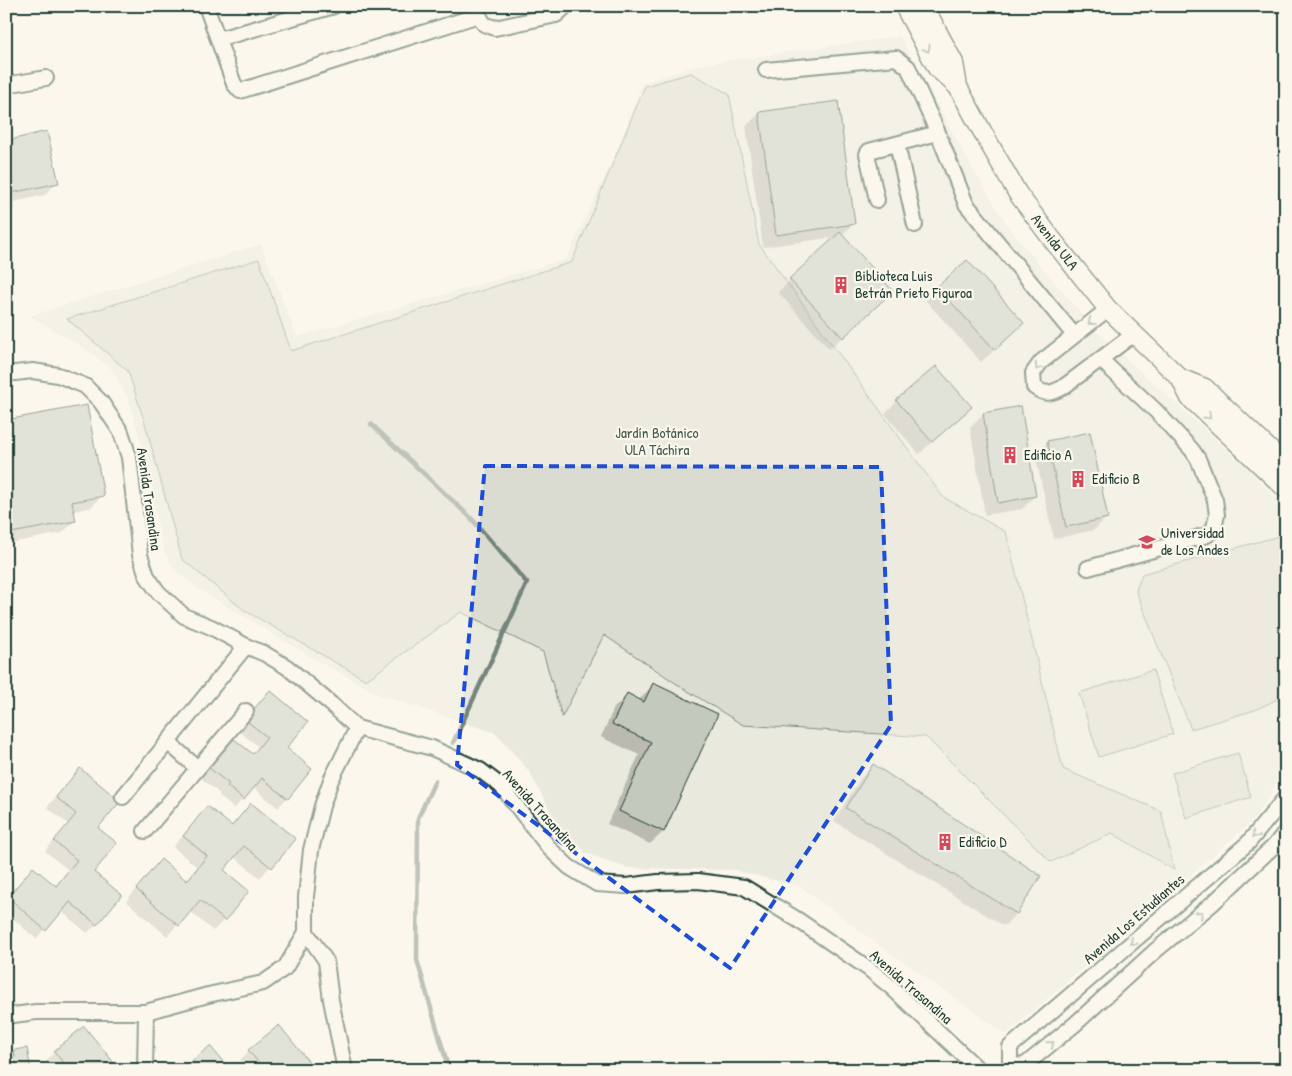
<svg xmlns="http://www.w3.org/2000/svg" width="1292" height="1076" viewBox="0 0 1292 1076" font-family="'Patrick Hand',sans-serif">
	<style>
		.built { fill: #eae9de; fill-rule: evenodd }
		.green { fill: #dbdcd1; stroke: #7d8c82 }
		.shadow { fill: #0003 }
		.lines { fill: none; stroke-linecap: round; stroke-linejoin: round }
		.stream { stroke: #74847b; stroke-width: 4.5 }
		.building { fill: #c4c9be; stroke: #1f3d34 }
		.minor-casing { stroke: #1f3d34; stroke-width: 18 }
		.tertiary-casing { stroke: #1f3d34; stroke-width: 21 }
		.minor { stroke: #fbf7ec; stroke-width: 14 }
		.tertiary { stroke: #fbf7ec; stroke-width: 18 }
		.oneway { stroke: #8d9a90 }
		.marked { fill: none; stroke: #1d4ed8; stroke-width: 4; stroke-dasharray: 10 6; stroke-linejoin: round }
		.labels { text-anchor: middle; stroke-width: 4.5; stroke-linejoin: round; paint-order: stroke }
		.street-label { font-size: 15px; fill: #1f3d34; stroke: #fbf7ec }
		.poi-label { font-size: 15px; fill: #1f3d34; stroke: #fbf7ec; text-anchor: start }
		.park-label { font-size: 15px; fill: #455d53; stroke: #fbf7ec }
	</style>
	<rect width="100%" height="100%" fill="#fbf7ec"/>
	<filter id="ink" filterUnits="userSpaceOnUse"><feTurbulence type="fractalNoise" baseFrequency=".02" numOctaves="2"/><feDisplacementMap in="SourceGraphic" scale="10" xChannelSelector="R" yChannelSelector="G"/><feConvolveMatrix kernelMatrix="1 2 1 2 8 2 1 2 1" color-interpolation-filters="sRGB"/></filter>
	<g filter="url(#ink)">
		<path class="built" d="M 900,36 L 972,168 L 1010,229 L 1097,332 L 1246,467 L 1276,498 L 1286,516 L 1286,768 L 1253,821 L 1006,1034 L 872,940 L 801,887 L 734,870 L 626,868 L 586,853 L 559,827 L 529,771 L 496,733 L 380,695 L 314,659 L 200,590 L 174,570 L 165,552 L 159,531 L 147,465 L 129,401 L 120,384 L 110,367 L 79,345 L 30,316 L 261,244 L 297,337 L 566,259 L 618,148 L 642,83 L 697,65 ZM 691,73 L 729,94 L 759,244 L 943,497 L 1006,532 L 1063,770 L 1161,811 L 1174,870 L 1112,833 L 1051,862 L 926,737 L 743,725 L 683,688 L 604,635 L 562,717 L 544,652 L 461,612 L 366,680 L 145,423 L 128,371 L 68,319 L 291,351 L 572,262 L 645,86 Z"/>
		<g class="green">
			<path d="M 691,73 L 729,94 L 759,244 L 943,497 L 1006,532 L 1063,769 L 1161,811 L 1174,870 L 1112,833 L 1051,862 L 926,737 L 743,725 L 683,688 L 604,635 L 562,717 L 543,652 L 461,612 L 366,680 L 244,610 L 182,559 L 145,423 L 128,371 L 67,319 L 259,259 L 291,351 L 572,262 L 645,86 Z"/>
			<path d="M 1279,536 L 1286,553 L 1286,695 L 1255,710 L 1191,729 L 1136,591 L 1142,574 Z"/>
			<path d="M 1153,670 L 1173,734 L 1099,757 L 1079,693 Z"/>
			<path d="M 1238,753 L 1251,797 L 1186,818 L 1172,773 Z"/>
		</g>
		<g class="shadow">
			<path d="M 836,103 L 853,224 L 841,236 L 879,304 L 829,349 L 778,292 L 836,237 L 763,247 L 746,126 L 759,114 Z"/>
			<path d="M 6,142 L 57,182 L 45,195 L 6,204 Z"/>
			<path d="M 938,288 L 1010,336 L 981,362 L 926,301 Z"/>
			<path d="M 897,401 L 970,407 L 919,454 L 885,414 Z"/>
			<path d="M 1020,408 L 1035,496 L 1022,509 L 985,515 L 970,427 L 983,414 Z"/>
			<path d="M 6,422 L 103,495 L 90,508 L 73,511 L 75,521 L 62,533 L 6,544 Z"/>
			<path d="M 1048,442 L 1107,517 L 1094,530 L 1054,539 L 1035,455 Z"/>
			<path d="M 653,685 L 716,715 L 663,832 L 650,844 L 607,824 L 639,755 L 601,737 L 614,708 L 627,695 L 639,700 Z"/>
			<path d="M 270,691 L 285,748 L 311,770 L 278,808 L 253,787 L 234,809 L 219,796 L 220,794 L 201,778 L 225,750 L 252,755 L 259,747 L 240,732 L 244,727 L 245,720 Z"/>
			<path d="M 873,766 L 1039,876 L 1016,914 L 1004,926 L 834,821 L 860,779 Z"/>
			<path d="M 80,769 L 97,828 L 92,872 L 97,924 L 87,933 L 61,911 L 36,939 L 6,912 L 6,899 L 33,869 L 55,887 L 68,870 L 45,851 L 68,824 L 47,807 Z"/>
			<path d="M 251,804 L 294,839 L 260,878 L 234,857 L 223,870 L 224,920 L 213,931 L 190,911 L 167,936 L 126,901 L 161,861 L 185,882 L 197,867 L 173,847 L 207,808 L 230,827 Z"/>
			<path d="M 26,1049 L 6,1070 L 6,1052 Z"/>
			<path d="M 249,1051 L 299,1070 L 248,1070 L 240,1060 Z"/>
			<path d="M 55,1052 L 106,1070 L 52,1070 L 46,1061 Z"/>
		</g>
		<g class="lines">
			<g class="stream">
				<path d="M 371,424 L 471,518 L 527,583 L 453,743"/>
				<path d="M 435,781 L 418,818 L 417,960 L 449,1070"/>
			</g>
		</g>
		<g class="building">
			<path d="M 838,101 L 855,224 L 776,235 L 759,112 Z"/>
			<path d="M 47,131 L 59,183 L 6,194 L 6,141 Z"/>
			<path d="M 840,232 L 893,291 L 843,338 L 789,279 Z"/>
			<path d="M 967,260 L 1024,323 L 995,350 L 937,287 Z"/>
			<path d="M 936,366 L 972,407 L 932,442 L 896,400 Z"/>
			<path d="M 87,405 L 104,496 L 72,502 L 76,521 L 6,534 L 6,420 Z"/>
			<path d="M 1021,406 L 1036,496 L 998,503 L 983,413 Z"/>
			<path d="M 1090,432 L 1108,518 L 1066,527 L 1047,441 Z"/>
			<path d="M 653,683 L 718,714 L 664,832 L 619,811 L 651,742 L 612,724 L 627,693 L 644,702 Z"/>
			<path d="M 270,690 L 308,722 L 287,748 L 312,769 L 288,799 L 262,778 L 244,800 L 227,786 L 229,784 L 209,768 L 234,739 L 253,754 L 267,737 L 248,722 L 253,716 L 254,709 Z"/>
			<path d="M 873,764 L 1041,876 L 1017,914 L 846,808 Z"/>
			<path d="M 80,768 L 114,796 L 118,804 L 98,828 L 117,843 L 94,872 L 122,895 L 97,925 L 70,902 L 46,931 L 8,897 L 33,867 L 56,886 L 77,860 L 54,841 L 76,814 L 56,797 Z"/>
			<path d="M 251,803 L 296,839 L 272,868 L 244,846 L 224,870 L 249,891 L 225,921 L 200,900 L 179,926 L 136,889 L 161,859 L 187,881 L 207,856 L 183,836 L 207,806 L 232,826 Z"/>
			<path d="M 279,1025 L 309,1062 L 299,1070 L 265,1070 L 248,1050 Z"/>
			<path d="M 84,1026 L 114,1063 L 106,1070 L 69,1070 L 54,1051 Z"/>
			<path d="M 210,1046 L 230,1070 L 182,1070 L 194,1059 Z"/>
			<path d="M 27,1048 L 31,1070 L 6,1070 L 6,1059 L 15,1057 L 14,1050 Z"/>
		</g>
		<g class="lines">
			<g class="minor-casing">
				<g id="minor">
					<path d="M 206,6 L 234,84 L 240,91 L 479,15 L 484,24 L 495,28 L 556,15 L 566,6"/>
					<path d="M 219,39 L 334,6"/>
					<path d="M 766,70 L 896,58 L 908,67 L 938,133 L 966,204 L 1074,335"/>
					<path d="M 6,85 L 46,78"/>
					<path d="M 897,144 L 915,225"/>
					<path d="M 877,200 L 867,154 L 869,151 L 938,133"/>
					<path d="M 1108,309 L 1041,362 L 1033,373 L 1034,387 C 1045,395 1050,394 1062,388 L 1134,334"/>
					<path d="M 6,374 L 33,371 L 58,375 L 85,386 L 101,402 L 121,432 L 129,457 L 140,555 L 147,576 L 158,592 L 184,616 L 211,627 L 246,646 L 265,654 L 287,667 L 331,704 L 357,728 L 432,748 L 480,770 L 501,786 L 550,849 L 569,867 L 597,884 L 626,886 L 658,882 L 698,881 L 744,887 L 798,920 L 869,969 L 891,987 L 979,1070"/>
					<path d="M 1088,568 L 1207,535 L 1214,528 L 1217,515 L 1215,500 L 1198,459 L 1192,450 L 1156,411 L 1101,360"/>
					<path d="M 168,742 L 197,768"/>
					<path d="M 123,797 L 246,646"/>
					<path d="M 145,831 L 246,711"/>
					<path d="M 306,932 L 326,961 L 331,1000 L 345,1070"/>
					<path d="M 6,1016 L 36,1012 L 146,1012 L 208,995 L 263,983 L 285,968 L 306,932 L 306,897 L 311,850 L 322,806 L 331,780 L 357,728"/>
					<path d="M 1010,1066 L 1010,1047 L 1248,843 L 1286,797"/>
					<path d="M 145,1070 L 146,1012"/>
					<path d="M 1006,1070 L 1010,1066 L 1025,1065 L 1074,1025 L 1155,951 L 1213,903 L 1275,845 L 1286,831"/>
				</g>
			</g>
			<g class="tertiary-casing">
				<g id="tertiary">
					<path d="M 904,6 L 937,68 L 958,87"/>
					<path id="s1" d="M 924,6 L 954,63 L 958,87 L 982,131 L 1018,194 L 1051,238 L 1108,309 L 1180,378 L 1190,398 L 1286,489"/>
					<path d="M 1180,378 L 1205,388 L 1286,465"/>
				</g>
			</g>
			<use href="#minor" class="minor"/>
			<use href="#tertiary" class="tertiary"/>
		</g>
		<defs><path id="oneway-chevron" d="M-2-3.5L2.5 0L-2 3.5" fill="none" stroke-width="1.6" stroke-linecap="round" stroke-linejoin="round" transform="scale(1.25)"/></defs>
		<g class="oneway">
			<use href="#oneway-chevron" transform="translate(927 49) rotate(62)"/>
			<use href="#oneway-chevron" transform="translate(1091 322) rotate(142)"/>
			<use href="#oneway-chevron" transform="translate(1038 367) rotate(124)"/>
			<use href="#oneway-chevron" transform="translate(1208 416) rotate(44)"/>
			<use href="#oneway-chevron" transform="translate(1255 835) rotate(130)"/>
			<use href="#oneway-chevron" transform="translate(1200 914) rotate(-40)"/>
			<use href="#oneway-chevron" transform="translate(1133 942) rotate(139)"/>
			<use href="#oneway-chevron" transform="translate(1051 1044) rotate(-39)"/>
		</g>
	</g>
	<path d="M0 0H1292V1076H0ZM 485,466 L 881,467 L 891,725 L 730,968 L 457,765 Z" fill="#fbf7ec" fill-opacity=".55" fill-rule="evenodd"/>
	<path class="marked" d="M 485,466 L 881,467 L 891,725 L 730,968 L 457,765 Z"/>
	<defs>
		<g id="building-bare" transform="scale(1.35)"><path d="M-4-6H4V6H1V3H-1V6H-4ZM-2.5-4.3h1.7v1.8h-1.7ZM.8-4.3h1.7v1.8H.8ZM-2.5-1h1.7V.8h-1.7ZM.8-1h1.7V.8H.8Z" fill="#d1495b" stroke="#fbf7ec" stroke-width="2.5" paint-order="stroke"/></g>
		<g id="university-bare" transform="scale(1.35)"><path d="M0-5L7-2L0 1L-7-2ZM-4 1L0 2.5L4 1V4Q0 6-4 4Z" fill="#d1495b" stroke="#fbf7ec" stroke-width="2.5" paint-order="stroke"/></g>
	</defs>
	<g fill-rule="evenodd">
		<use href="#building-bare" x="841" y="285"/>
		<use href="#building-bare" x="1010" y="455"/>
		<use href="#building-bare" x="1078" y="479"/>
		<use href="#university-bare" x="1147" y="542"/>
		<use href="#building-bare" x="945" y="842"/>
	</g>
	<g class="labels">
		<g class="street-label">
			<text dy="5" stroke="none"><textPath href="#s1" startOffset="272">Avenida ULA</textPath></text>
			<text transform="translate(149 499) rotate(82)" y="5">Avenida Trasandina</text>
			<text transform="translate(540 810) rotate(48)" y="5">Avenida Trasandina</text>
			<text transform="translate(1134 919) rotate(-41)" y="5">Avenida Los Estudiantes</text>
			<text transform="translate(911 987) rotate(41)" y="5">Avenida Trasandina</text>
		</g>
		<g class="poi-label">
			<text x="855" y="281">Biblioteca Luis<tspan x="855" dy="17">Betrán Prieto Figuroa</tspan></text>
			<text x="1024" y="460">Edificio A</text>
			<text x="1092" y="484">Edificio B</text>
			<text x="1161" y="538">Universidad<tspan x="1161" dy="17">de Los Andes</tspan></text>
			<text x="959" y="847">Edificio D</text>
		</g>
		<g class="park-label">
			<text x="657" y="438">Jardín Botánico<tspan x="657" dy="17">ULA Táchira</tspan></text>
		</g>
	</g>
	<rect width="1292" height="1076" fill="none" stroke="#fbf7ec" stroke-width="25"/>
	<rect x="12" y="12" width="1267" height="1051" fill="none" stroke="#1f3d34" stroke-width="2" filter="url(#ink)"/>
</svg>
